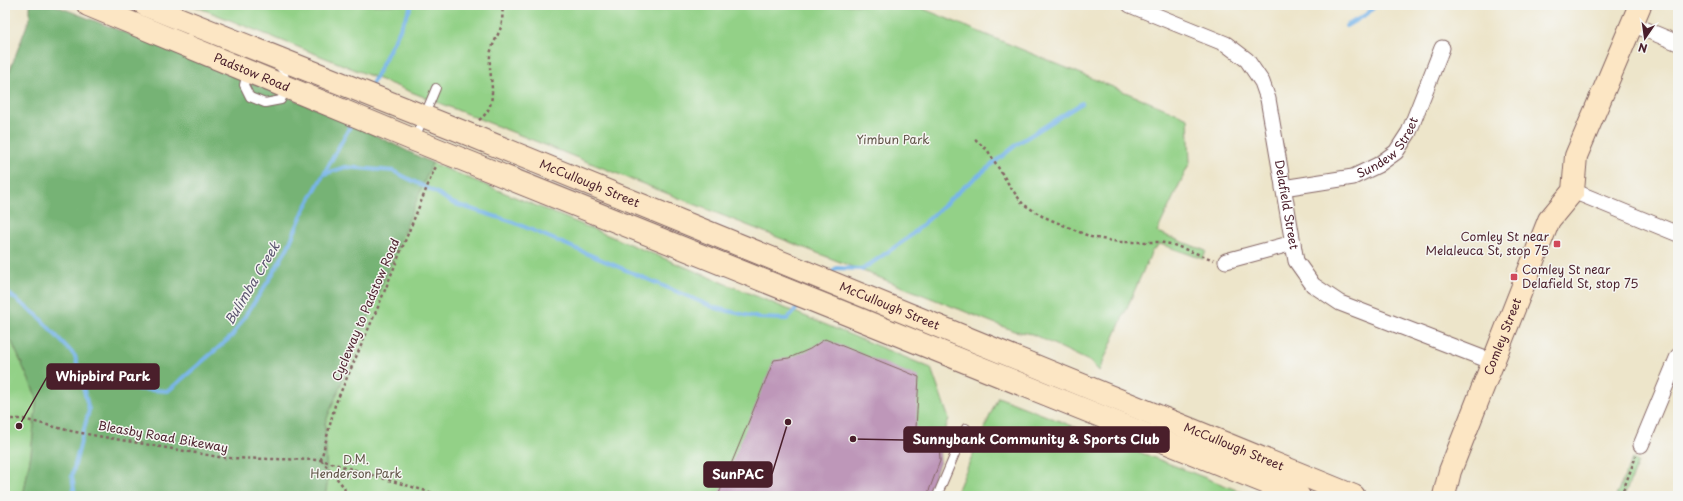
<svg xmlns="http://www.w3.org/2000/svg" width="1683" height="501" viewBox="0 0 1683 501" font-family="'Playpen Sans',sans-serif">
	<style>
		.green { fill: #93d187; stroke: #6e7859 }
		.forest { fill: #76b374; stroke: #606950 }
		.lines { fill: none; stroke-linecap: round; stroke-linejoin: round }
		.stream { stroke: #78b5ea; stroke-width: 4 }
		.building { fill: #be97b9 }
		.lane-casing { stroke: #836463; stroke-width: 10 }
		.street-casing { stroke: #836463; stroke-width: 17 }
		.secondary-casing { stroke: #836463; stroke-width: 24 }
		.path { stroke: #836463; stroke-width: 2.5; stroke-dasharray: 3 3; stroke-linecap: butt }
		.lane { stroke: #fff; stroke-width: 8 }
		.street { stroke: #fff; stroke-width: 15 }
		.secondary { stroke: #fce6c4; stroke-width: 22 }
		.poi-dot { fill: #d1495b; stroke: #f6f6f2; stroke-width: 1.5 }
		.labels { text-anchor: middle; stroke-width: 3; stroke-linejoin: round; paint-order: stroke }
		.street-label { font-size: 12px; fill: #4a1f2b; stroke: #f6f6f2 }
		.park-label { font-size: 12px; fill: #605447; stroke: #f6f6f2 }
		.poi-label { font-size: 12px; fill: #4a1f2b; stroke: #f6f6f2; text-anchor: end }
		.water-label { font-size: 13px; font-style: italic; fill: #5a546e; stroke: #f6f6f2 }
		.leader { fill: none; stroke: #4a1f2b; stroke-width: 1.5 }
		.callout-dot { fill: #4a1f2b; stroke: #f6f6f2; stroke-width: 1.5 }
		.callout { fill: #4a1f2b; stroke: #4a1f2b; stroke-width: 1.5 }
		.callout-label { font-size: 13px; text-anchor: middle; font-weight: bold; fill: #fff }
	</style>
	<rect width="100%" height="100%" fill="#f6f6f2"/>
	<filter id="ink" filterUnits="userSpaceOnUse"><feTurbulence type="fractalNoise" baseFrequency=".025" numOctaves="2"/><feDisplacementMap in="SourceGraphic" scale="8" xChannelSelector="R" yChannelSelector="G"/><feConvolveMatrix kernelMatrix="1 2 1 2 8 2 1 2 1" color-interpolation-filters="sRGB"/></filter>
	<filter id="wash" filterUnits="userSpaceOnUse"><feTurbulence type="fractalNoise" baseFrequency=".012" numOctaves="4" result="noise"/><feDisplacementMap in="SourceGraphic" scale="16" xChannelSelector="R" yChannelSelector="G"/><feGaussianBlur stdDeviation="0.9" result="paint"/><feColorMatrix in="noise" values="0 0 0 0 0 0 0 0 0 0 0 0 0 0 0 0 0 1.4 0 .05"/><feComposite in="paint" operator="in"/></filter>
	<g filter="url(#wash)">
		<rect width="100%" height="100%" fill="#ede5ca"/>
		<g class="green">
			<path d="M 192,5 L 914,5 L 1188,118 L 1190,162 L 1157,232 L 1206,251 L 1203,259 L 1160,244 L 1152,251 L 1099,371 L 1091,362 L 1032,334 L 1014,331 Z"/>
			<path d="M 432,163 L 931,368 L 949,419 L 939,444 L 940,461 L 927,496 L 325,496 L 327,485 L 325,423 L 417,196 Z"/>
			<path d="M 5,335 L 12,342 L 37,398 L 31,454 L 23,496 L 5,496 Z"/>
			<path d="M 998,397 L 1252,496 L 955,496 Z"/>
			<path d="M 1632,459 L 1638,462 L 1624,496 L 1616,496 Z"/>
		</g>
		<path class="forest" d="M 30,5 L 54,5 L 162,47 L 338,117 L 432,163 L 325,423 L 327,485 L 325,496 L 23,496 L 31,454 L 37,398 L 12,342 L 5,335 L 5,83 L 30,17 Z"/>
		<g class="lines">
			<g class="stream">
				<path d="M 1346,26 L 1367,14 L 1376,5"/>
				<path d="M 370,88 L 412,5"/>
				<path d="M 324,174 L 345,167 L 393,171 L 439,194 L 452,203 L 513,222 L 715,308 L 759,318 L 787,319 L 801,304"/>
				<path d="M 830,275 L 836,268 L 863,269 L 908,238 L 964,187 L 1020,142 L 1082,103"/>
				<path d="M 5,291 L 37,315 L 75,356 L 89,410 L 72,476 L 75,496"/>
				<path d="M 79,373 L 136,389 L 168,391 L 232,336 L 269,280 L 288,247 L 304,210 L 353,121"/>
			</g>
		</g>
		<g id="blocks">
			<path class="building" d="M 825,339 L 919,377 L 916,428 L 939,444 L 940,461 L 927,496 L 718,496 L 774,360 L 789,358 L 810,349 Z"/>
		</g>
	</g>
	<g filter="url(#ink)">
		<use href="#blocks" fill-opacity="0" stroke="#836463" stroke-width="1"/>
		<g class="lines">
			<g class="lane-casing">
				<g id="lane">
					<path d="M 247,73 L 244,85 L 250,97 L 265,103 L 281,100 C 286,91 285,81 284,72 L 278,65"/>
					<path d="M 415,138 L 436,88"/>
					<path d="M 937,496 L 966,428"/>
				</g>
			</g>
			<g class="street-casing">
				<g id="street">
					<path id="s1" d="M 1130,5 L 1226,44 L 1247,60 L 1262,82 L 1268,99 L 1296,261 L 1313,285 L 1340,303 L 1493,362"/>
					<path d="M 1632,24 L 1678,43"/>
					<path id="s2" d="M 1283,188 L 1353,177 L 1378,165 L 1396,152 L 1409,132 L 1442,48"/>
					<path d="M 1573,191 L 1678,234"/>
					<path d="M 1226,261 L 1293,243"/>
					<path d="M 1641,445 L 1678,356"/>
				</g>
			</g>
			<g class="secondary-casing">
				<g id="secondary">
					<path id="s3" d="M 88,5 L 414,140 L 1299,496"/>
					<path id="s4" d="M 145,5 L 458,130 L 1354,496"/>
					<path id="s5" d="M 1444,496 L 1450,471 L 1549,220 L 1573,191 L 1576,156 L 1640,5"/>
				</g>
			</g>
			<g class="path">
				<path d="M 479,120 C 501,104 488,78 490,56 C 491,46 498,36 501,27 C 503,20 502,12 503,5"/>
				<path d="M 975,139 L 988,151 L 1011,188 L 1023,204 L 1042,216 L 1091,237 L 1119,242 L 1159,242 L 1171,244 L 1214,260"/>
				<path d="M 5,419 L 23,419 L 75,432 L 225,458 L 321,460 L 443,496"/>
				<path d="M 5,424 L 10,420"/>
				<path d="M 321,460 L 335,405 L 378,307 L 434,170 L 436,167"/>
				<path d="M 321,460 L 344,487 L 346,496"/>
				<path d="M 483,496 L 491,496"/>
				<path d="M 1621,496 L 1636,456"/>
			</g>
			<use href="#lane" class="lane"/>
			<use href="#street" class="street"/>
			<use href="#secondary" class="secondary"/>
		</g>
	</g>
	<g class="poi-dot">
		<rect x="1553" y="240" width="8" height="8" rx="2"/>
		<rect x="1510" y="273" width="8" height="8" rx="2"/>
	</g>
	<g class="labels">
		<g class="street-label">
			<text dy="4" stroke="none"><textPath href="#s3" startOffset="177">Padstow Road</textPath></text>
			<text dy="4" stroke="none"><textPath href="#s2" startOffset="118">Sundew Street</textPath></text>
			<text dy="4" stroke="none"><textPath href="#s4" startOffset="479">McCullough Street</textPath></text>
			<text dy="4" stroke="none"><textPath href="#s1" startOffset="282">Delafield Street</textPath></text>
			<text dy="4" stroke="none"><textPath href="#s4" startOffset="803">McCullough Street</textPath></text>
			<text transform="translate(366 310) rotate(-67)" y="4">Cycleway to Padstow Road</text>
			<text dy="4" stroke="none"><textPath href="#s5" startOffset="170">Comley Street</textPath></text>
			<text transform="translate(163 437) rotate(10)" y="4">Bleasby Road Bikeway</text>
			<text dy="4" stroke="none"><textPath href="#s4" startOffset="1175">McCullough Street</textPath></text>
		</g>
		<g class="park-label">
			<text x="893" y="144">Yimbun Park</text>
			<text x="356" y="464">D.M.<tspan x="356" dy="14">Henderson Park</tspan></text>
		</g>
		<g class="poi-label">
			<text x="1549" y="241">Comley St near<tspan x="1549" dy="14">Melaleuca St, stop 75</tspan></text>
			<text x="1522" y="274" text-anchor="start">Comley St near<tspan x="1522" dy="14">Delafield St, stop 75</tspan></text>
		</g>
		<g class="water-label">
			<text transform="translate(252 283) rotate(-59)" y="5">Bulimba Creek</text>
		</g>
	</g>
	<path class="leader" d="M19 426L47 377M853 439L904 440M788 422L772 474"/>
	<g class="callout-dot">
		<circle cx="19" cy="426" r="4"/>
		<circle cx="853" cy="439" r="4"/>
		<circle cx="788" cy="422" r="4"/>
	</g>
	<g class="callout">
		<rect x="47" y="364" width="112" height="25" rx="4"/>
		<rect x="904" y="427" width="265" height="25" rx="4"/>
		<rect x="704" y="462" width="68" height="25" rx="4"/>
	</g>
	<g class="callout-label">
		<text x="103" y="381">Whipbird Park</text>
		<text x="1036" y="444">Sunnybank Community &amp; Sports Club</text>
		<text x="738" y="479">SunPAC</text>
	</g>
	<rect width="1683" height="501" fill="none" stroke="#f6f6f2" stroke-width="20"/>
	<g transform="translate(1645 38) rotate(193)" stroke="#f6f6f2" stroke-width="3" paint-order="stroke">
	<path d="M0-3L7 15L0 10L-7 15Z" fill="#4a1f2b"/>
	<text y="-6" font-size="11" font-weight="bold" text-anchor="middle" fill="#4a1f2b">N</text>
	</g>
</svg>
